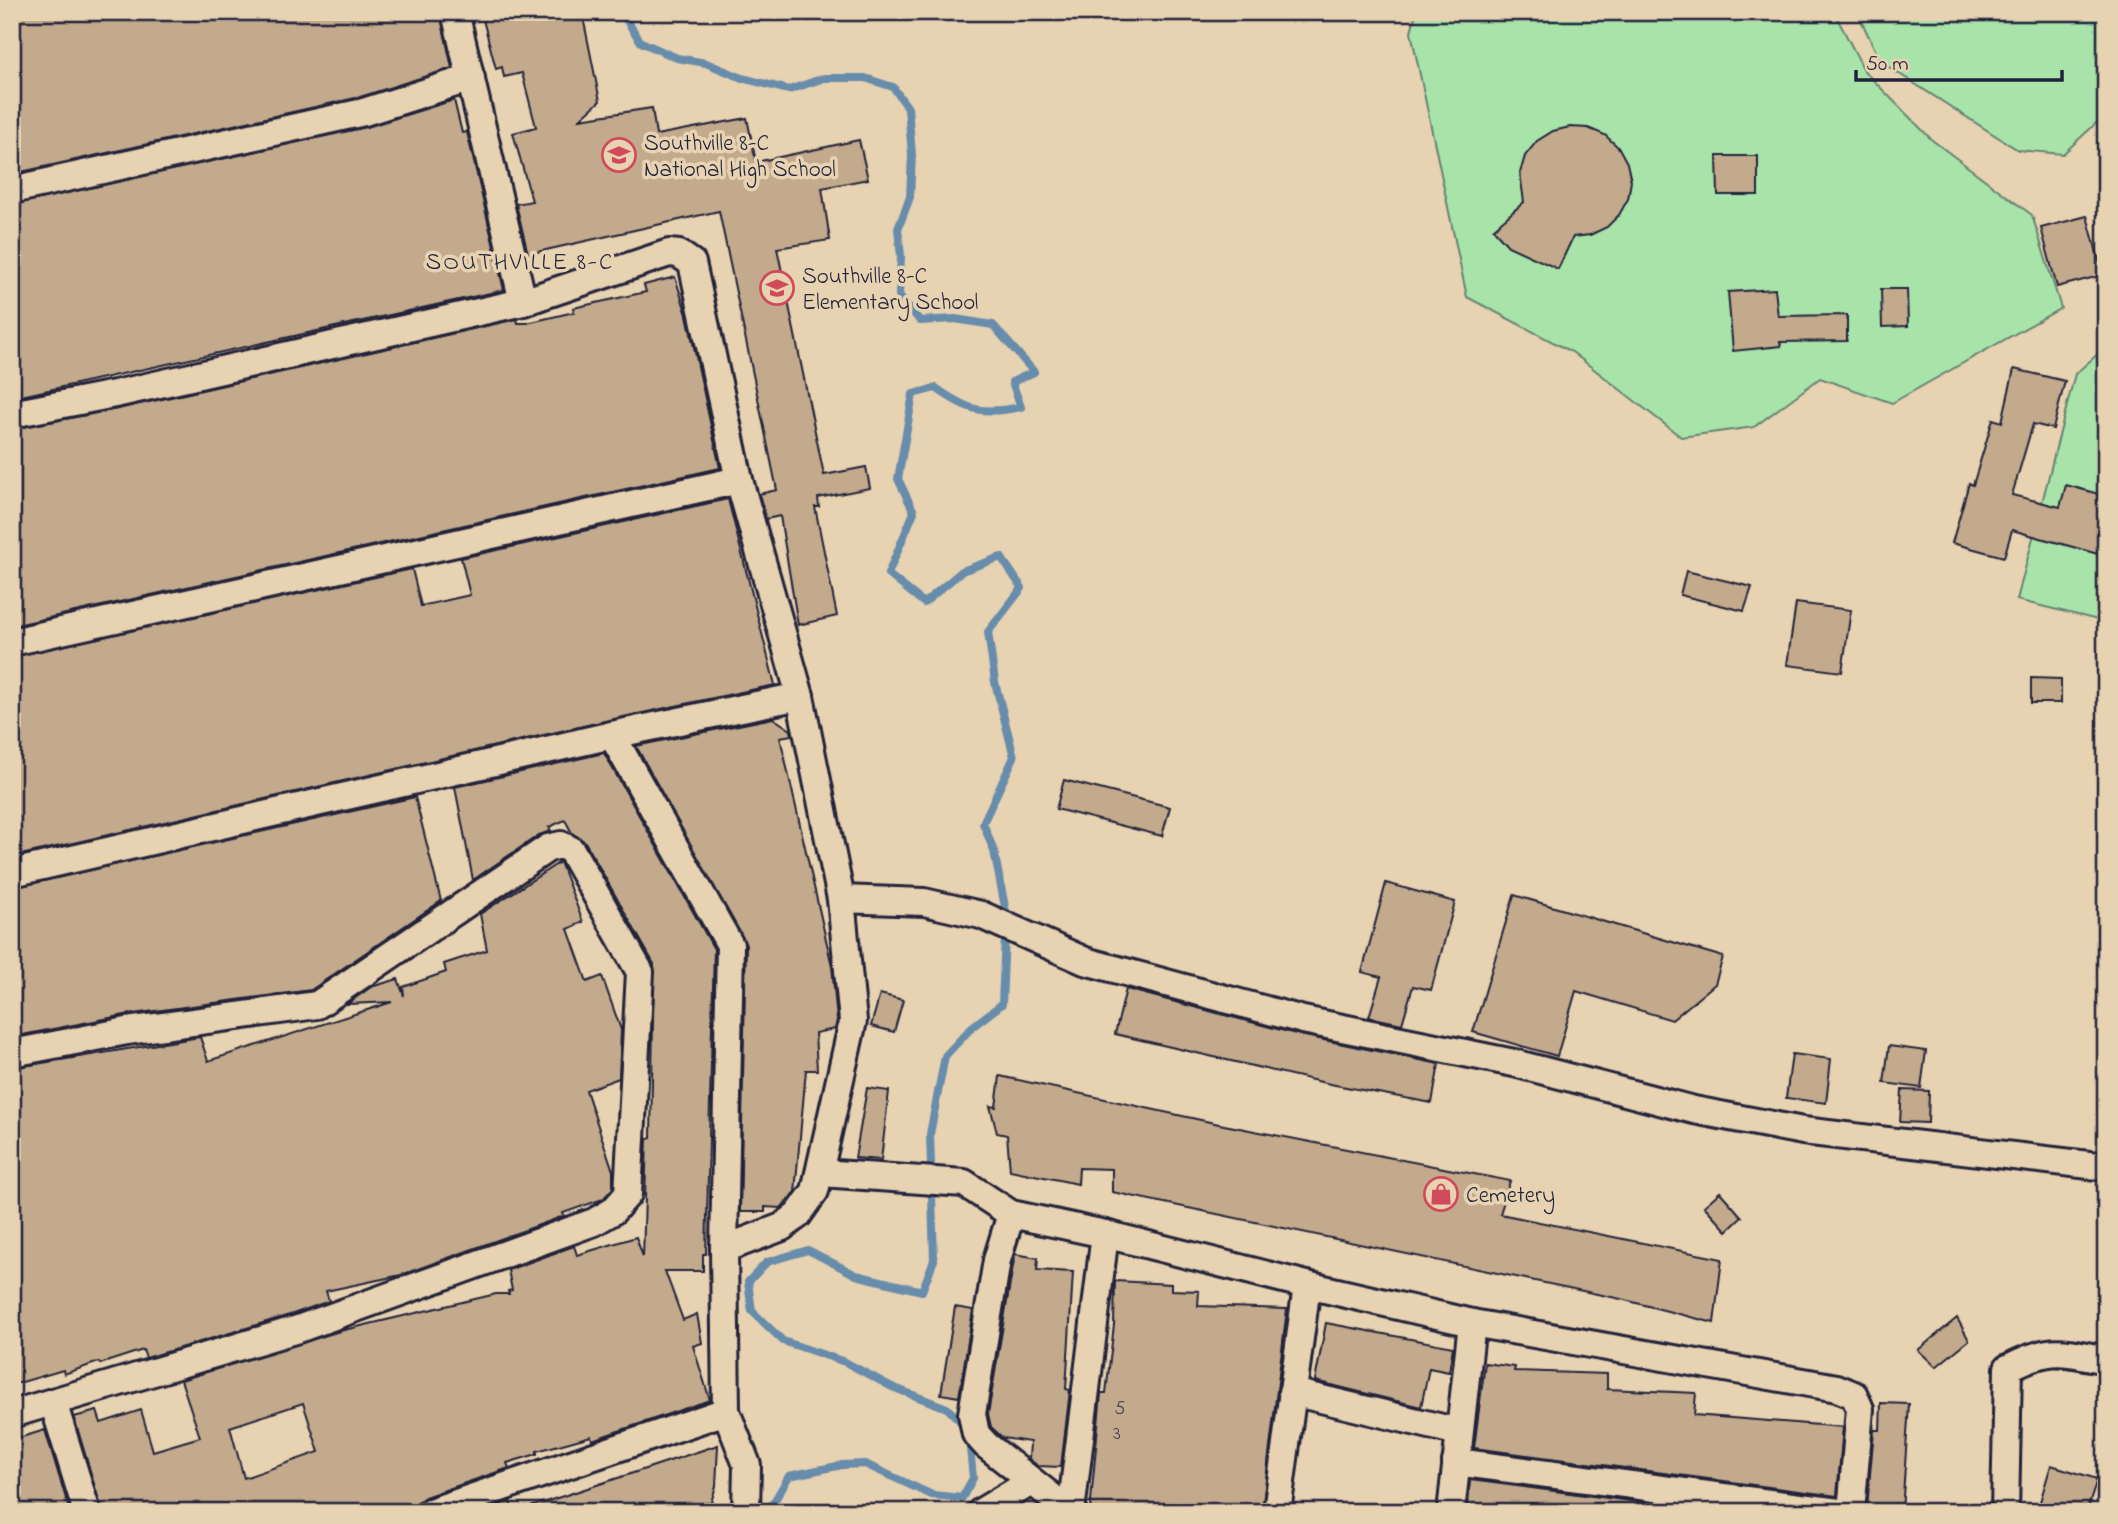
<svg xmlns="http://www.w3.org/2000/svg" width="2118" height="1524" viewBox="0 0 2118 1524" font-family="'Indie Flower',sans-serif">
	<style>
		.green { fill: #a8e4aa; stroke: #658372; stroke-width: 2 }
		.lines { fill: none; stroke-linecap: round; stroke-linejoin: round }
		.stream { stroke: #678cab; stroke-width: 8 }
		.building { fill: #c3aa8c; stroke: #22223b; stroke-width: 2; fill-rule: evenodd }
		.street-casing { stroke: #22223b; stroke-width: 32 }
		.street { stroke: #e7d2b1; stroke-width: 26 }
		.labels { text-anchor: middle; stroke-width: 7; stroke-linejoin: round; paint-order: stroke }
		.number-label { font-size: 19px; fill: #4a444f }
		.poi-label { font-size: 23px; fill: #22223b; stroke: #e7d2b1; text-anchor: start }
		.neighbourhood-label { font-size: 24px; letter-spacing: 2px; fill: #22223b; stroke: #e7d2b1 }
	</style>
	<rect width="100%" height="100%" fill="#e7d2b1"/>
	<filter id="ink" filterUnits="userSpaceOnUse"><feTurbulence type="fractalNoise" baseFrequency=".0143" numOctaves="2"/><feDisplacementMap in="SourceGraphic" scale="14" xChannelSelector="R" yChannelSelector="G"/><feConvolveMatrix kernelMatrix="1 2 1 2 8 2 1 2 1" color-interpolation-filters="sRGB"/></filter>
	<g filter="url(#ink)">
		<g class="green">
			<path d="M 1416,12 L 1834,12 L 1865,72 L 1932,140 L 2032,215 L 2061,308 L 1892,403 L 1820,378 L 1754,427 L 1681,437 L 1572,352 L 1467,297 L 1411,32 Z"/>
			<path d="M 1857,12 L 2106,12 L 2106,114 L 2063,154 L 2018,150 L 1881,62 Z"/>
			<path d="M 2106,347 L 2106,622 L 2017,600 L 2075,374 Z"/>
		</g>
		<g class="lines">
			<path class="stream" d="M 621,12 L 641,42 L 677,58 L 706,63 L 742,78 L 789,90 L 824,78 L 865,78 L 893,87 L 908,108 L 912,155 L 910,197 L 898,229 L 901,256 L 899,295 L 920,321 L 955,319 L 993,325 L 1034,372 L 1012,382 L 1021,407 C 983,415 968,411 936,388 L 913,394 L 898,479 L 914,512 L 888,574 L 924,603 L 962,571 L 1001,557 L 1022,588 L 988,632 L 995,682 L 1014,757 L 983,823 L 994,851 L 1006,912 L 1002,1004 L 972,1027 L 945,1056 L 930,1134 L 934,1260 L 922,1291 L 856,1275 L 808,1250 L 767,1262 L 748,1282 L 752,1311 L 783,1341 L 845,1362 L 892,1387 L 947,1408 L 961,1422 L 970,1448 L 973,1478 L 962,1498 L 932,1495 L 865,1464 L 842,1465 L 789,1476 L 768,1512"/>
		</g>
		<g class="building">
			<path d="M 12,12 L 440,12 L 452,68 L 360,97 L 12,174 L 12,131 L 17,129 L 12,107 Z"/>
			<path d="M 481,12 L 582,12 L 600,101 L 580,119 L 652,108 L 656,135 L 747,118 L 756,162 L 859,140 L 868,179 L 822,188 L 830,240 L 777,248 L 824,475 L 866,467 L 870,488 L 818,498 L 819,507 L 815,507 L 837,616 L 798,625 L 780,516 L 766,519 L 759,494 L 777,490 L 719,211 L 528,254 L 516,204 L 532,201 L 513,133 L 536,127 L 522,73 L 504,77 L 502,67 L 496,69 Z"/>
			<path d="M 454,100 L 462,133 L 467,132 L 504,290 L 12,398 L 12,205 L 367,127 Z"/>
			<path d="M 1570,127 L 1588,128 L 1605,135 L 1619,148 L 1627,163 L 1631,181 L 1628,199 L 1619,215 L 1607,227 L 1590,235 L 1573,237 L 1558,269 L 1508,246 L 1493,229 L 1524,202 L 1520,173 L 1525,156 L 1537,141 L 1553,131 Z"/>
			<path d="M 1717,156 L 1758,156 L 1758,195 L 1718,195 Z"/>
			<path d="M 2087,216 L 2103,275 L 2057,287 L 2041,228 Z"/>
			<path d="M 675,277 L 687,315 L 720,468 L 12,626 L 12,429 L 118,409 L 517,319 L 518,323 L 527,323 L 574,312 L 573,308 L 646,292 L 644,285 Z"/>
			<path d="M 1775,289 L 1778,316 L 1847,315 L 1847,341 L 1780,342 L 1781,346 L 1733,351 L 1728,292 Z"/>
			<path d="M 1881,289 L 1907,289 L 1908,326 L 1882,327 Z"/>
			<path d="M 2014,369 L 2065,381 L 2053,429 L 2033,424 L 2012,495 L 2060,507 L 2066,485 L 2106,496 L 2106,526 L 2098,554 L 2012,530 L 2004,557 L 1952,543 L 1969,483 L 1973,485 L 1993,419 L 2002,422 Z"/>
			<path d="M 728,499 L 775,685 L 609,720 L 12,857 L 12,657 L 412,569 L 421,606 L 470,595 L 461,558 Z"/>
			<path d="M 1686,571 L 1752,587 L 1744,611 L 1680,595 Z"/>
			<path d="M 1796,603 L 1851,610 L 1842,672 L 1787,665 Z"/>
			<path d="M 2031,678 L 2061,679 L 2061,703 L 2031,703 Z"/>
			<path d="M 773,718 L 791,730 L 792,735 L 780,737 L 832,966 L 837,1020 L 835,1029 L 815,1033 L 817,1070 L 806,1070 L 795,1192 L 781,1208 L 765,1207 L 765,1212 L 740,1212 L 746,945 L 636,746 Z"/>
			<path d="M 604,753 L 714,949 L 706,1254 L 703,1254 L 703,1271 L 665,1271 L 683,1320 L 697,1314 L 702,1343 L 693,1346 L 710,1400 L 592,1440 L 591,1436 L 537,1451 L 537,1454 L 507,1463 L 509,1468 L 425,1497 L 418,1502 L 415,1512 L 102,1512 L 74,1417 L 97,1411 L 101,1423 L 141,1410 L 153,1451 L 200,1437 L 181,1380 L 340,1331 L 496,1294 L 509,1294 L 508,1291 L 512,1290 L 508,1270 L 574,1246 L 577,1255 L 636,1237 L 643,1257 L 647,1139 L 651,1138 L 654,964 L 585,842 L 572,833 L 565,820 L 549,827 L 551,831 L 539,835 L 473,880 L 455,787 ZM 303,1403 L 319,1452 L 244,1478 L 230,1427 Z"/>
			<path d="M 1064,780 L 1170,807 L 1162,836 L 1056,809 Z"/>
			<path d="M 415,797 L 441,901 L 311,990 L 125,1015 L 12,1037 L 12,888 Z"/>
			<path d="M 560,862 L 583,922 L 568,929 L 587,982 L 602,976 L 621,1030 L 619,1078 L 586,1090 L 613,1171 L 613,1188 L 603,1199 L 563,1213 L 564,1216 L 401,1275 L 326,1291 L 329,1301 L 293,1314 L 146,1358 L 143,1350 L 100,1364 L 99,1362 L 64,1374 L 63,1370 L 12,1385 L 12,1068 L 200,1037 L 208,1061 L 392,1002 L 347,1004 L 371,987 L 398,979 L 404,996 L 403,987 L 446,972 L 444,964 L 487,950 L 480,914 Z"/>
			<path d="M 1386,883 L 1455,902 L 1431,990 L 1413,986 L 1402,1024 L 1369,1017 L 1381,977 L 1362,972 Z"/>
			<path d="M 1514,895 L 1723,957 L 1715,984 L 1672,1020 L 1576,991 L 1557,1056 L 1473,1032 Z"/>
			<path d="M 1126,989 L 1300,1035 L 1439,1064 L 1432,1103 L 1330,1084 L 1115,1034 Z"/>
			<path d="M 880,994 L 903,1000 L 894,1032 L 871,1026 Z"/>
			<path d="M 1889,1046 L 1926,1051 L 1921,1088 L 1884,1083 Z"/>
			<path d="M 1792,1054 L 1831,1059 L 1826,1103 L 1786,1098 Z"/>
			<path d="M 1000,1076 L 1219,1124 L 1510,1181 L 1500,1214 L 1722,1259 L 1714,1323 L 1621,1299 L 1112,1192 L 1112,1169 L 1079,1168 L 1078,1184 L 1010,1170 L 1007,1135 L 997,1133 L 990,1106 L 996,1107 Z"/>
			<path d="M 867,1088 L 889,1091 L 881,1160 L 855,1158 Z"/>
			<path d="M 1902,1090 L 1929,1091 L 1928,1123 L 1900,1122 Z"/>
			<path d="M 1720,1192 L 1742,1217 L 1727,1231 L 1704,1206 Z"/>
			<path d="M 1015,1254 L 1038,1258 L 1037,1270 L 1073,1272 L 1066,1389 L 1070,1390 L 1061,1467 L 1038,1466 L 1029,1459 L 1030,1442 L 1003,1438 L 991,1427 L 988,1414 Z"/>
			<path d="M 1115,1281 L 1171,1284 L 1171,1290 L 1199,1291 L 1198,1306 L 1287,1309 L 1262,1512 L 1090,1512 L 1101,1393 L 1106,1393 L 1114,1325 Z"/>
			<path d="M 955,1307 L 973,1310 L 959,1397 L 941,1394 Z"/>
			<path d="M 1957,1318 L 1969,1340 L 1936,1367 L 1918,1350 Z"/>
			<path d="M 1326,1323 L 1453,1347 L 1449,1372 L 1429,1368 L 1421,1407 L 1315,1381 Z"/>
			<path d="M 1485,1363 L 1515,1367 L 1514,1371 L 1607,1374 L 1607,1389 L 1696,1393 L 1694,1415 L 1843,1427 L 1837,1496 L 1474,1448 Z"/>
			<path d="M 1881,1403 L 1909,1404 L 1902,1512 L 1873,1512 L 1873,1508 L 1867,1508 L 1874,1430 L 1880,1430 Z"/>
			<path d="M 45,1430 L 70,1512 L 12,1512 L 12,1440 Z"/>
			<path d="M 718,1445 L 716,1486 L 708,1512 L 531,1512 L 530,1507 Z"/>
			<path d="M 2051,1465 L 2097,1479 L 2087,1512 L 2037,1512 Z"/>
			<path d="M 1470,1480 L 1715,1512 L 1514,1512 L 1468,1505 Z"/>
			<path d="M 510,1501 L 513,1512 L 480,1512 Z"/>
		</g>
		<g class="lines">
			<g class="street-casing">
				<g id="street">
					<path d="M 455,12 L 523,302"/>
					<path d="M 12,190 L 364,112 L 471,78"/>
					<path d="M 12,414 L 115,394 L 523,302 L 669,253 L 679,254 L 692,263 L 739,480 L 800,696 L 841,899 L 853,1021 L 815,1191 L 798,1215 L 782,1227 L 724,1249"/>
					<path d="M 12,642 L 739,480"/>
					<path d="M 612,735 L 730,945 L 724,1249 L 726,1411 L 747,1465 L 746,1512"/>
					<path d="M 12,873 L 612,735 L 800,696"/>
					<path d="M 841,899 L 924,902 L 981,915 L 1085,961 L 1303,1020 L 1514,1063 L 1694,1110 L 1803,1131 L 2106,1167"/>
					<path d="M 12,1053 L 127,1031 L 317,1005 L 548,848 L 561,845 L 571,850 L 640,972 L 628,1194 L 613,1211 L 594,1222 L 298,1329 L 12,1414"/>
					<path d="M 821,1173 L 964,1183 L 1011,1214 L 1105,1234 L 1307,1285 L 1472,1323 L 1837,1388 L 1854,1395 L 1860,1409 L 1851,1512"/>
					<path d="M 1011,1214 L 997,1260 L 972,1414 L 976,1434 L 986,1445 L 1071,1512"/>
					<path d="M 1292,1392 L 1459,1432"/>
					<path d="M 53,1402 L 87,1512"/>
					<path d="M 1456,1462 L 1839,1512"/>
					<path d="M 430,1512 L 726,1411"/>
					<path d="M 981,1512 L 1031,1482"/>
					<path d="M 1071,1512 L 1105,1234"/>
					<path d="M 1277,1512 L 1307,1285"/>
					<path d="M 1451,1512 L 1472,1323"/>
					<path d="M 2005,1512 L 2008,1368 C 2050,1346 2061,1351 2106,1360"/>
				</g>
			</g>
			<use href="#street" class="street"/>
		</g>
	</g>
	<defs>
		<g id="school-ring" transform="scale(1.75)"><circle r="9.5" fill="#e7d2b1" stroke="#d1495b" stroke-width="1.5"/><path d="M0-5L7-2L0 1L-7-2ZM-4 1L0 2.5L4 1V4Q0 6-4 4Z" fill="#d1495b"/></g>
		<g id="shop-ring" transform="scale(1.75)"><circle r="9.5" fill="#e7d2b1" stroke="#d1495b" stroke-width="1.5"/><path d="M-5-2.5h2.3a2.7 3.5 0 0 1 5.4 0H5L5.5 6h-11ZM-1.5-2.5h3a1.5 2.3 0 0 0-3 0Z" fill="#d1495b"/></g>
	</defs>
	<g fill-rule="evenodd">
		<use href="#school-ring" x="619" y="155"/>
		<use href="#school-ring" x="777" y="288"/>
		<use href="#shop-ring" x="1441" y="1194"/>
	</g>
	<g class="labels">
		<g class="number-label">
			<text x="1120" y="1414">5</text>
			<text x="1117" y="1439">3</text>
		</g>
		<g class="poi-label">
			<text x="644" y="150">Southville 8-C<tspan x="644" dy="26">National High School</tspan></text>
			<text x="802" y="283">Southville 8-C<tspan x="802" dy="26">Elementary School</tspan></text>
			<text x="1466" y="1202">Cemetery</text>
		</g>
		<g class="neighbourhood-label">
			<text x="520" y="269">SOUTHVILLE 8-C</text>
		</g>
	</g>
	<rect width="2118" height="1524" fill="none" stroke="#e7d2b1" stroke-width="42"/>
	<rect x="21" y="21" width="2076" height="1482" fill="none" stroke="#22223b" stroke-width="2.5" filter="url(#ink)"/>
	<path d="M1856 70v10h206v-10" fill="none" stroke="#22223b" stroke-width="3.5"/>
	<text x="1866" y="70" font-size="21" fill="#22223b" stroke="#e7d2b1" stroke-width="5" paint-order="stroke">50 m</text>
</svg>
